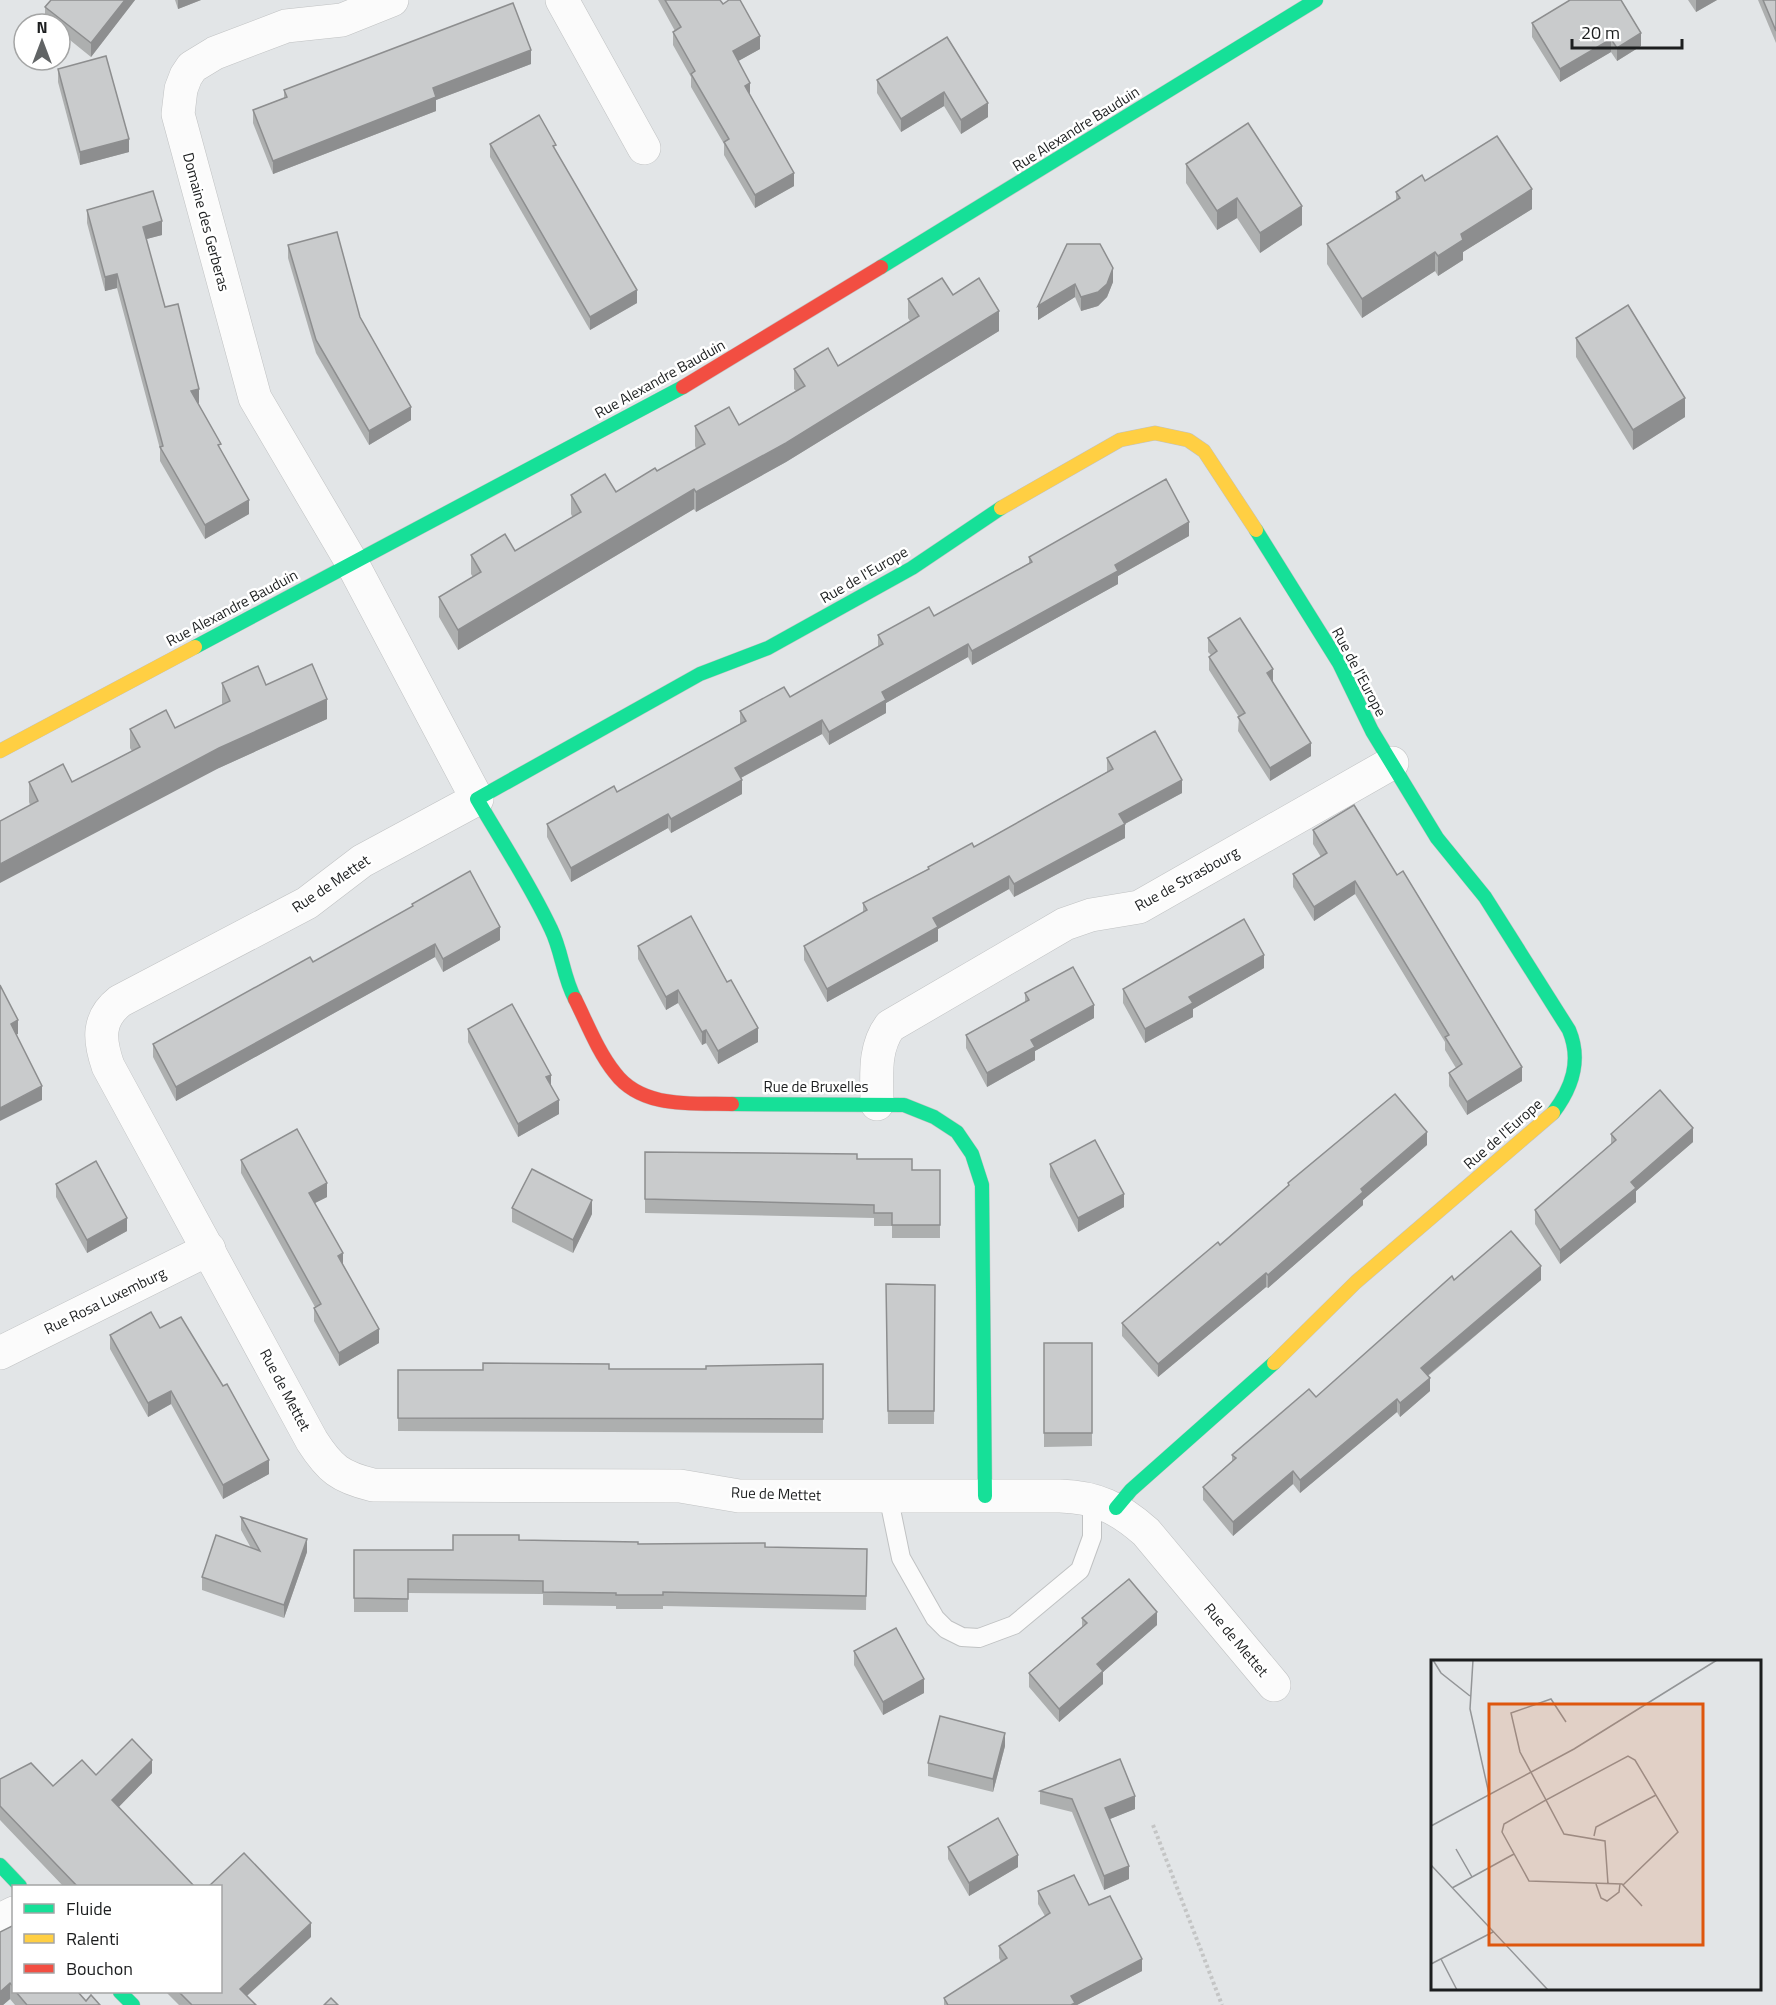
<svg xmlns="http://www.w3.org/2000/svg" width="1776" height="2005" viewBox="0 0 1776 2005" font-family="'Titillium Web',sans-serif">
	<style>
		.lines { fill: none; stroke-linecap: round; stroke-linejoin: round }
		.lane-casing { stroke: #c0c2c3; stroke-width: 20 }
		.street-casing { stroke: #c0c2c3; stroke-width: 34 }
		.fast-casing { stroke: #c0c2c3; stroke-width: 15 }
		.slow-casing { stroke: #c0c2c3; stroke-width: 15 }
		.jam-casing { stroke: #c0c2c3; stroke-width: 15 }
		.path { stroke: #c4c5c5; stroke-width: 4; stroke-dasharray: 3 3; stroke-linecap: butt }
		.lane { stroke: #fbfbfb; stroke-width: 18 }
		.street { stroke: #fbfbfb; stroke-width: 33 }
		.fast { stroke: #16e098; stroke-width: 14 }
		.slow { stroke: #ffcf43; stroke-width: 14 }
		.jam { stroke: #f24e42; stroke-width: 14 }
		.wall { fill: #adafaf }
		.shaded-wall { fill: #8d8e8f }
		.building { fill: #c9cbcc; stroke: #8d8e8f; stroke-width: 1.5 }
		.labels { text-anchor: middle; stroke-width: 5; stroke-linejoin: round; paint-order: stroke }
		.street-label { font-size: 15px; fill: #1c1e1f; stroke: #fff }
		.inset-road { fill: none; stroke: #939597; stroke-width: 1.5 }
		.view { fill: #de560d; fill-opacity: 0.15; stroke: #de560d; stroke-width: 3 }
		.inset-edge { fill: none; stroke: #1c1e1f; stroke-width: 3 }
	</style>
	<rect width="100%" height="100%" fill="#e2e5e7"/>
	<g class="lines">
		<g class="lane-casing">
			<path id="lane" d="M 888,1495 L 901,1558 L 935,1618 L 946,1629 L 962,1637 L 979,1638 L 1014,1625 L 1080,1570 L 1092,1537 L 1092,1500"/>
		</g>
		<g class="street-casing">
			<g id="street">
				<path d="M 392,0 L 342,20 L 286,26 L 215,53 L 192,67 L 186,76 L 181,89 L 178,114 L 255,398 L 352,563 L 477,799 L 362,861 L 307,903 L 120,1001 C 97,1019 99,1040 108,1066 L 312,1441 C 330,1469 340,1477 373,1485 L 680,1486 L 739,1496 L 1060,1496 C 1096,1497 1119,1508 1146,1532 L 1274,1685"/>
				<path d="M 562,0 L 644,148"/>
				<path d="M 877,1104 C 877,1077 873,1049 890,1026 L 1065,924 L 1091,915 L 1139,907 L 1392,763"/>
				<path d="M 0,1353 L 209,1249"/>
				<path d="M 0,1920 L 14,1913"/>
			</g>
		</g>
		<g class="fast-casing">
			<g id="fast">
				<path d="M 881,267 L 1316,0"/>
				<path d="M 1256,530 L 1339,663 L 1372,731 L 1437,838 L 1485,897 L 1569,1030 C 1582,1061 1572,1088 1553,1113"/>
				<path d="M 195,647 L 683,387"/>
				<path d="M 575,999 C 563,977 562,951 551,929 C 530,884 502,842 477,799 L 700,674 L 768,648 L 912,568 L 1001,508"/>
				<path d="M 732,1104 L 904,1105 L 934,1117 L 957,1132 L 972,1154 L 982,1185 L 985,1496"/>
				<path d="M 1116,1508 L 1131,1490 L 1274,1363"/>
				<path d="M 0,1865 L 20,1886"/>
				<path d="M 120,1992 L 133,2005"/>
			</g>
		</g>
		<g class="slow-casing">
			<g id="slow">
				<path d="M 1001,508 L 1120,440 L 1155,433 L 1188,440 L 1204,451 L 1256,530"/>
				<path d="M 0,751 L 195,647"/>
				<path d="M 1274,1363 L 1356,1282 L 1553,1113"/>
			</g>
		</g>
		<g class="jam-casing">
			<g id="jam">
				<path d="M 683,387 L 881,267"/>
				<path d="M 575,999 C 587,1023 598,1052 615,1073 C 642,1109 693,1103 732,1104"/>
			</g>
		</g>
		<path class="path" d="M 1153,1825 L 1222,2005"/>
		<use href="#lane" class="lane"/>
		<use href="#street" class="street"/>
		<use href="#fast" class="fast"/>
		<use href="#slow" class="slow"/>
		<use href="#jam" class="jam"/>
	</g>
	<g class="wall">
		<path d="M 51,0 L 135,0 L 91,57 L 60,32 L 60,24 L 50,24 L 45,20 L 45,7 Z"/>
		<path d="M 175,0 L 201,0 L 178,9 Z"/>
		<path d="M 658,0 L 720,0 L 760,49 L 738,61 L 750,95 L 794,186 L 755,208 L 724,155 L 724,144 L 691,87 L 691,77 L 673,45 L 673,32 L 675,31 Z"/>
		<path d="M 1570,0 L 1641,46 L 1617,61 L 1611,52 L 1560,82 L 1532,37 L 1532,23 Z"/>
		<path d="M 1688,0 L 1717,0 L 1696,12 Z"/>
		<path d="M 1758,0 L 1776,0 L 1776,43 Z"/>
		<path d="M 947,37 L 988,117 L 961,134 L 944,106 L 901,132 L 877,93 L 877,80 Z"/>
		<path d="M 531,64 L 436,100 L 436,111 L 273,174 L 253,123 L 253,110 L 284,98 L 284,90 Z"/>
		<path d="M 58,69 L 129,152 L 80,165 L 58,82 Z"/>
		<path d="M 490,144 L 556,151 L 637,303 L 590,330 L 490,157 Z"/>
		<path d="M 1186,164 L 1302,225 L 1260,253 L 1237,218 L 1217,230 L 1186,183 Z"/>
		<path d="M 1425,181 L 1532,209 L 1463,252 L 1463,260 L 1438,276 L 1435,271 L 1362,318 L 1327,264 L 1327,244 L 1396,200 L 1396,192 Z"/>
		<path d="M 87,210 L 162,235 L 146,239 L 165,307 L 199,403 L 197,403 L 221,450 L 249,514 L 205,539 L 160,461 L 160,449 L 117,288 L 105,291 L 87,223 Z"/>
		<path d="M 1067,244 L 1113,282 L 1107,297 L 1098,306 L 1081,311 L 1075,297 L 1038,320 Z"/>
		<path d="M 288,245 L 360,317 L 411,420 L 369,445 L 316,353 L 288,258 Z"/>
		<path d="M 953,295 L 999,331 L 786,462 L 696,512 L 694,509 L 458,650 L 439,617 L 439,597 L 473,577 L 471,574 L 471,555 L 515,551 L 573,518 L 571,514 L 571,495 L 616,492 L 657,471 L 696,449 L 695,446 L 695,426 L 739,425 L 796,391 L 794,389 L 794,369 L 838,366 L 910,321 L 908,318 L 908,299 Z"/>
		<path d="M 1576,338 L 1685,417 L 1633,450 L 1576,357 Z"/>
		<path d="M 1189,536 L 1118,576 L 1118,584 L 972,665 L 968,657 L 886,703 L 886,713 L 829,745 L 822,734 L 741,778 L 742,794 L 671,833 L 668,828 L 571,882 L 547,837 L 547,824 L 617,792 L 740,724 L 740,711 L 790,697 L 878,647 L 878,635 L 934,616 L 1029,563 L 1029,557 Z"/>
		<path d="M 1208,638 L 1273,682 L 1311,756 L 1270,781 L 1238,731 L 1239,717 L 1209,670 L 1209,657 L 1211,655 L 1208,652 Z"/>
		<path d="M 222,683 L 266,685 L 327,719 L 219,768 L 30,805 L 29,802 L 29,782 L 72,782 L 132,751 L 130,748 L 130,729 L 175,728 L 223,705 L 222,703 Z"/>
		<path d="M 1107,758 L 1182,793 L 1125,824 L 1125,838 L 1014,897 L 1009,889 L 938,929 L 938,941 L 827,1002 L 804,960 L 804,946 L 863,913 L 863,903 L 928,869 L 928,867 L 974,847 L 1107,772 Z"/>
		<path d="M 1313,830 L 1522,1081 L 1467,1115 L 1449,1086 L 1449,1073 L 1456,1068 L 1445,1050 L 1445,1042 L 1355,894 L 1314,921 L 1293,887 L 1293,874 L 1321,857 L 1313,844 Z"/>
		<path d="M 412,904 L 500,940 L 443,972 L 435,957 L 176,1101 L 153,1057 L 153,1044 L 313,962 L 412,907 Z"/>
		<path d="M 638,946 L 758,1042 L 718,1064 L 706,1043 L 702,1045 L 678,1003 L 666,1010 L 638,959 Z"/>
		<path d="M 1264,968 L 1193,1009 L 1193,1017 L 1145,1043 L 1123,1003 L 1123,989 Z"/>
		<path d="M 1025,993 L 1094,1018 L 1035,1051 L 1035,1060 L 987,1087 L 966,1048 L 966,1035 L 1025,1002 Z"/>
		<path d="M 468,1029 L 551,1085 L 559,1114 L 518,1137 L 468,1042 Z"/>
		<path d="M 1611,1134 L 1693,1142 L 1636,1191 L 1636,1202 L 1560,1264 L 1535,1224 L 1535,1210 L 1611,1144 Z"/>
		<path d="M 1427,1145 L 1363,1200 L 1363,1205 L 1268,1288 L 1266,1287 L 1158,1377 L 1122,1336 L 1122,1323 L 1220,1245 L 1288,1187 L 1288,1183 Z"/>
		<path d="M 645,1152 L 857,1159 L 912,1170 L 940,1170 L 940,1238 L 892,1238 L 892,1226 L 874,1226 L 874,1218 L 645,1213 Z"/>
		<path d="M 241,1160 L 327,1197 L 315,1203 L 379,1343 L 339,1366 L 314,1321 L 314,1308 L 315,1307 L 241,1173 Z"/>
		<path d="M 1050,1164 L 1124,1207 L 1078,1232 L 1050,1177 Z"/>
		<path d="M 56,1184 L 127,1231 L 87,1253 L 56,1197 Z"/>
		<path d="M 512,1208 L 592,1214 L 573,1253 L 512,1222 Z"/>
		<path d="M 1454,1280 L 1541,1280 L 1428,1376 L 1430,1391 L 1400,1417 L 1397,1412 L 1300,1493 L 1293,1484 L 1233,1536 L 1203,1500 L 1203,1487 L 1232,1461 L 1232,1455 L 1316,1397 Z"/>
		<path d="M 886,1284 L 935,1285 L 934,1424 L 888,1424 Z"/>
		<path d="M 160,1328 L 269,1474 L 223,1499 L 171,1404 L 148,1417 L 110,1349 L 110,1335 Z"/>
		<path d="M 1044,1343 L 1092,1343 L 1092,1446 L 1044,1447 Z"/>
		<path d="M 823,1364 L 823,1433 L 398,1431 L 398,1370 L 706,1369 Z"/>
		<path d="M 241,1517 L 307,1552 L 284,1618 L 202,1590 L 202,1577 L 251,1548 L 241,1530 Z"/>
		<path d="M 519,1540 L 638,1544 L 867,1549 L 866,1610 L 663,1606 L 663,1609 L 616,1609 L 616,1606 L 543,1605 L 543,1594 L 408,1593 L 408,1612 L 354,1612 L 354,1550 L 453,1550 Z"/>
		<path d="M 1082,1618 L 1157,1625 L 1103,1672 L 1103,1684 L 1059,1722 L 1029,1687 L 1029,1673 L 1082,1627 Z"/>
		<path d="M 854,1651 L 924,1693 L 883,1715 L 854,1665 Z"/>
		<path d="M 1005,1746 L 993,1792 L 928,1776 L 928,1763 Z"/>
		<path d="M 152,1773 L 118,1807 L 195,1887 L 64,1887 L 0,1820 L 0,1779 L 53,1786 L 96,1775 Z"/>
		<path d="M 1040,1791 L 1135,1809 L 1110,1819 L 1129,1879 L 1104,1890 L 1072,1812 L 1040,1804 Z"/>
		<path d="M 948,1847 L 1018,1867 L 969,1896 L 948,1859 Z"/>
		<path d="M 1038,1891 L 1089,1905 L 1142,1971 L 1077,2005 L 944,2005 L 944,1998 L 1001,1962 L 999,1958 L 999,1946 L 1045,1916 L 1038,1904 Z"/>
		<path d="M 14,1927 L 14,1992 L 78,1992 L 86,2001 L 100,2005 L 15,2005 L 10,1999 L 3,2005 L 0,2005 Z"/>
		<path d="M 311,1937 L 247,1996 L 256,2005 L 179,2005 L 166,1992 L 220,1992 Z"/>
	</g>
	<g class="shaded-wall">
		<path d="M 125,0 L 135,0 L 91,57 L 91,43 Z"/>
		<path d="M 178,0 L 201,0 L 178,9 Z"/>
		<path d="M 1696,0 L 1717,0 L 1696,12 Z"/>
		<path d="M 1641,33 L 1641,46 L 1617,61 L 1617,48 Z"/>
		<path d="M 760,36 L 760,49 L 733,64 L 733,51 Z"/>
		<path d="M 1611,39 L 1611,52 L 1560,82 L 1560,69 Z"/>
		<path d="M 531,50 L 531,64 L 436,100 L 436,111 L 273,174 L 273,161 L 433,88 Z"/>
		<path d="M 750,83 L 750,96 L 745,86 Z"/>
		<path d="M 944,92 L 944,106 L 901,132 L 901,119 Z"/>
		<path d="M 988,103 L 988,117 L 961,134 L 961,120 Z"/>
		<path d="M 129,139 L 129,152 L 80,165 L 80,152 Z"/>
		<path d="M 794,173 L 794,186 L 755,208 L 755,195 Z"/>
		<path d="M 1532,189 L 1532,209 L 1463,252 L 1463,260 L 1438,276 L 1438,256 L 1461,234 Z"/>
		<path d="M 1237,198 L 1237,218 L 1217,230 L 1217,211 Z"/>
		<path d="M 1302,206 L 1302,225 L 1260,253 L 1260,233 Z"/>
		<path d="M 162,221 L 162,235 L 143,240 L 143,227 Z"/>
		<path d="M 1435,252 L 1435,271 L 1362,318 L 1362,299 Z"/>
		<path d="M 1113,268 L 1113,282 L 1107,297 L 1098,306 L 1081,311 L 1081,297 Z"/>
		<path d="M 117,274 L 117,288 L 105,291 L 105,277 Z"/>
		<path d="M 1075,284 L 1075,297 L 1038,320 L 1038,306 Z"/>
		<path d="M 637,290 L 637,303 L 590,330 L 590,317 Z"/>
		<path d="M 999,311 L 999,331 L 786,462 L 696,512 L 696,492 Z"/>
		<path d="M 199,389 L 199,403 L 191,405 L 191,391 Z"/>
		<path d="M 1685,398 L 1685,417 L 1633,450 L 1633,430 Z"/>
		<path d="M 411,407 L 411,420 L 369,445 L 369,431 Z"/>
		<path d="M 694,489 L 694,509 L 458,650 L 458,630 Z"/>
		<path d="M 249,500 L 249,514 L 205,539 L 205,525 Z"/>
		<path d="M 1189,522 L 1189,536 L 1118,576 L 1118,584 L 972,665 L 972,651 L 1115,565 Z"/>
		<path d="M 968,644 L 968,657 L 886,703 L 886,713 L 829,745 L 829,732 L 882,692 Z"/>
		<path d="M 1273,669 L 1273,682 L 1267,673 Z"/>
		<path d="M 327,699 L 327,719 L 219,768 L 0,883 L 0,864 L 219,748 Z"/>
		<path d="M 822,720 L 822,734 L 735,781 L 735,768 Z"/>
		<path d="M 1311,743 L 1311,756 L 1270,781 L 1270,768 Z"/>
		<path d="M 742,780 L 742,794 L 671,833 L 671,819 Z"/>
		<path d="M 1182,780 L 1182,793 L 1119,827 L 1119,814 Z"/>
		<path d="M 668,814 L 668,828 L 571,882 L 571,868 Z"/>
		<path d="M 1125,824 L 1125,838 L 1014,897 L 1014,884 Z"/>
		<path d="M 1009,876 L 1009,889 L 938,929 L 938,941 L 827,1002 L 827,989 L 933,918 Z"/>
		<path d="M 1355,881 L 1355,894 L 1314,921 L 1314,907 Z"/>
		<path d="M 500,927 L 500,940 L 443,972 L 443,959 Z"/>
		<path d="M 435,944 L 435,957 L 176,1101 L 176,1087 Z"/>
		<path d="M 1264,955 L 1264,968 L 1193,1009 L 1193,1017 L 1145,1043 L 1145,1029 L 1189,997 Z"/>
		<path d="M 678,990 L 678,1003 L 666,1010 L 666,997 Z"/>
		<path d="M 1094,1005 L 1094,1018 L 1035,1051 L 1035,1060 L 987,1087 L 987,1073 L 1031,1040 Z"/>
		<path d="M 18,1020 L 18,1034 L 11,1037 L 11,1024 Z"/>
		<path d="M 758,1028 L 758,1042 L 718,1064 L 718,1051 Z"/>
		<path d="M 706,1030 L 706,1043 L 702,1045 L 702,1032 Z"/>
		<path d="M 1522,1067 L 1522,1081 L 1467,1115 L 1467,1102 Z"/>
		<path d="M 551,1075 L 551,1088 L 546,1077 Z"/>
		<path d="M 42,1086 L 42,1100 L 0,1121 L 0,1108 Z"/>
		<path d="M 559,1100 L 559,1114 L 518,1137 L 518,1124 Z"/>
		<path d="M 1693,1128 L 1693,1142 L 1636,1191 L 1636,1202 L 1560,1264 L 1560,1250 L 1631,1182 Z"/>
		<path d="M 1427,1132 L 1427,1145 L 1363,1200 L 1363,1205 L 1268,1288 L 1268,1275 L 1361,1189 Z"/>
		<path d="M 327,1183 L 327,1197 L 309,1206 L 309,1193 Z"/>
		<path d="M 1124,1194 L 1124,1207 L 1078,1232 L 1078,1218 Z"/>
		<path d="M 592,1200 L 592,1214 L 573,1253 L 573,1240 Z"/>
		<path d="M 127,1218 L 127,1231 L 87,1253 L 87,1240 Z"/>
		<path d="M 343,1253 L 343,1266 L 338,1256 Z"/>
		<path d="M 1541,1266 L 1541,1280 L 1421,1381 L 1421,1368 Z"/>
		<path d="M 1266,1273 L 1266,1287 L 1158,1377 L 1158,1364 Z"/>
		<path d="M 379,1329 L 379,1343 L 339,1366 L 339,1353 Z"/>
		<path d="M 1430,1378 L 1430,1391 L 1400,1417 L 1400,1403 Z"/>
		<path d="M 171,1391 L 171,1404 L 148,1417 L 148,1403 Z"/>
		<path d="M 1397,1399 L 1397,1412 L 1300,1493 L 1300,1480 Z"/>
		<path d="M 269,1460 L 269,1474 L 223,1499 L 223,1485 Z"/>
		<path d="M 1293,1471 L 1293,1484 L 1233,1536 L 1233,1522 Z"/>
		<path d="M 307,1539 L 307,1552 L 284,1618 L 284,1605 Z"/>
		<path d="M 1157,1612 L 1157,1625 L 1103,1672 L 1103,1684 L 1059,1722 L 1059,1709 L 1097,1664 Z"/>
		<path d="M 924,1679 L 924,1693 L 883,1715 L 883,1702 Z"/>
		<path d="M 1005,1733 L 1005,1746 L 993,1792 L 993,1779 Z"/>
		<path d="M 152,1760 L 152,1773 L 112,1814 L 112,1800 Z"/>
		<path d="M 1135,1796 L 1135,1809 L 1105,1821 L 1105,1808 Z"/>
		<path d="M 1018,1855 L 1018,1867 L 969,1896 L 969,1883 Z"/>
		<path d="M 1129,1866 L 1129,1879 L 1104,1890 L 1104,1876 Z"/>
		<path d="M 311,1923 L 311,1937 L 240,2002 L 240,1989 Z"/>
		<path d="M 1142,1959 L 1142,1971 L 1077,2005 L 1071,2005 L 1071,1996 Z"/>
		<path d="M 10,1983 L 10,1999 L 3,2005 L 0,2005 L 0,1992 Z"/>
	</g>
	<g class="building">
		<path d="M 51,0 L 125,0 L 91,43 L 45,7 Z"/>
		<path d="M 665,0 L 720,0 L 723,4 L 729,0 L 740,0 L 760,36 L 733,51 L 750,83 L 745,86 L 794,173 L 755,195 L 724,142 L 729,139 L 691,74 L 695,71 L 673,32 L 681,27 Z"/>
		<path d="M 1570,0 L 1621,0 L 1641,33 L 1617,48 L 1611,39 L 1560,69 L 1532,23 Z"/>
		<path d="M 1763,0 L 1776,0 L 1776,31 Z"/>
		<path d="M 513,3 L 531,50 L 433,88 L 436,97 L 273,161 L 253,110 L 287,97 L 284,90 Z"/>
		<path d="M 947,37 L 988,103 L 961,120 L 944,92 L 901,119 L 877,80 Z"/>
		<path d="M 106,56 L 129,139 L 80,152 L 58,69 Z"/>
		<path d="M 539,115 L 556,145 L 553,146 L 637,290 L 590,317 L 490,144 Z"/>
		<path d="M 1248,123 L 1302,206 L 1260,233 L 1237,198 L 1217,211 L 1186,164 Z"/>
		<path d="M 1497,136 L 1532,189 L 1461,234 L 1463,240 L 1438,256 L 1435,252 L 1362,299 L 1327,244 L 1400,198 L 1396,192 L 1422,175 L 1425,181 Z"/>
		<path d="M 153,191 L 162,221 L 143,227 L 165,307 L 178,304 L 199,389 L 191,391 L 221,444 L 218,445 L 249,500 L 205,525 L 160,447 L 163,446 L 117,274 L 105,277 L 87,210 Z"/>
		<path d="M 337,232 L 360,317 L 411,407 L 369,431 L 316,340 L 288,245 Z"/>
		<path d="M 1067,244 L 1100,244 L 1113,268 L 1107,284 L 1098,292 L 1081,297 L 1075,284 L 1038,306 Z"/>
		<path d="M 942,278 L 953,295 L 979,278 L 999,311 L 786,443 L 696,492 L 694,489 L 458,630 L 439,597 L 481,572 L 471,555 L 505,534 L 515,551 L 581,512 L 571,495 L 605,474 L 616,492 L 655,468 L 657,471 L 705,444 L 695,426 L 729,407 L 739,425 L 805,386 L 794,369 L 828,348 L 838,366 L 919,316 L 908,299 Z"/>
		<path d="M 1628,305 L 1685,398 L 1633,430 L 1576,338 Z"/>
		<path d="M 1166,479 L 1189,522 L 1115,565 L 1118,571 L 972,651 L 968,644 L 882,692 L 886,700 L 829,732 L 822,720 L 735,768 L 742,780 L 671,819 L 668,814 L 571,868 L 547,824 L 614,786 L 617,792 L 746,721 L 740,711 L 784,687 L 790,697 L 883,644 L 878,635 L 929,607 L 934,616 L 1032,562 L 1029,557 Z"/>
		<path d="M 1240,618 L 1273,669 L 1267,673 L 1311,743 L 1270,768 L 1238,717 L 1245,713 L 1209,657 L 1217,651 L 1208,638 Z"/>
		<path d="M 312,664 L 327,699 L 219,748 L 0,864 L 0,821 L 38,801 L 29,782 L 63,764 L 72,782 L 140,747 L 130,729 L 166,710 L 175,728 L 230,701 L 222,683 L 258,666 L 266,685 Z"/>
		<path d="M 1155,731 L 1182,780 L 1119,814 L 1125,824 L 1014,884 L 1009,876 L 933,918 L 938,927 L 827,989 L 804,946 L 867,910 L 863,903 L 929,869 L 928,867 L 972,843 L 974,847 L 1113,769 L 1107,758 Z"/>
		<path d="M 1354,805 L 1397,875 L 1403,871 L 1522,1067 L 1467,1102 L 1449,1073 L 1462,1064 L 1445,1037 L 1449,1035 L 1355,881 L 1314,907 L 1293,874 L 1327,853 L 1313,830 Z"/>
		<path d="M 470,871 L 500,927 L 443,959 L 435,944 L 176,1087 L 153,1044 L 310,957 L 313,962 L 413,906 L 412,904 Z"/>
		<path d="M 691,916 L 727,982 L 731,980 L 758,1028 L 718,1051 L 706,1030 L 702,1032 L 678,990 L 666,997 L 638,946 Z"/>
		<path d="M 1244,919 L 1264,955 L 1189,997 L 1193,1003 L 1145,1029 L 1123,989 Z"/>
		<path d="M 1073,967 L 1094,1005 L 1031,1040 L 1035,1047 L 987,1073 L 966,1035 L 1029,1000 L 1025,993 Z"/>
		<path d="M 0,985 L 18,1020 L 11,1024 L 42,1086 L 0,1108 Z"/>
		<path d="M 512,1004 L 551,1075 L 546,1077 L 559,1100 L 518,1124 L 468,1029 Z"/>
		<path d="M 1660,1090 L 1693,1128 L 1631,1182 L 1636,1188 L 1560,1250 L 1535,1210 L 1616,1140 L 1611,1134 Z"/>
		<path d="M 1395,1094 L 1427,1132 L 1361,1189 L 1363,1192 L 1268,1275 L 1266,1273 L 1158,1364 L 1122,1323 L 1218,1242 L 1220,1245 L 1289,1185 L 1288,1183 Z"/>
		<path d="M 297,1129 L 327,1183 L 309,1193 L 343,1253 L 338,1256 L 379,1329 L 339,1353 L 314,1308 L 321,1304 L 241,1160 Z"/>
		<path d="M 1095,1140 L 1124,1194 L 1078,1218 L 1050,1164 Z"/>
		<path d="M 645,1152 L 857,1154 L 857,1159 L 912,1159 L 912,1170 L 940,1170 L 940,1225 L 892,1225 L 892,1213 L 874,1213 L 874,1205 L 645,1199 Z"/>
		<path d="M 96,1161 L 127,1218 L 87,1240 L 56,1184 Z"/>
		<path d="M 532,1169 L 592,1200 L 573,1240 L 512,1208 Z"/>
		<path d="M 1511,1231 L 1541,1266 L 1421,1368 L 1430,1378 L 1400,1403 L 1397,1399 L 1300,1480 L 1293,1471 L 1233,1522 L 1203,1487 L 1236,1458 L 1232,1455 L 1309,1389 L 1316,1397 L 1452,1276 L 1454,1280 Z"/>
		<path d="M 886,1284 L 935,1285 L 934,1411 L 888,1411 Z"/>
		<path d="M 151,1312 L 160,1328 L 181,1317 L 223,1386 L 227,1384 L 269,1460 L 223,1485 L 171,1391 L 148,1403 L 110,1335 Z"/>
		<rect x="1044" y="1343" width="48" height="90"/>
		<path d="M 483,1363 L 609,1364 L 609,1369 L 706,1369 L 706,1366 L 823,1364 L 823,1419 L 398,1418 L 398,1370 L 483,1370 Z"/>
		<path d="M 241,1517 L 307,1539 L 284,1605 L 202,1577 L 216,1535 L 260,1551 Z"/>
		<path d="M 453,1535 L 519,1535 L 519,1540 L 638,1542 L 638,1544 L 765,1543 L 765,1547 L 867,1549 L 866,1596 L 663,1592 L 663,1595 L 616,1595 L 616,1593 L 543,1592 L 543,1581 L 408,1579 L 408,1599 L 354,1598 L 354,1550 L 453,1550 Z"/>
		<path d="M 1129,1579 L 1157,1612 L 1097,1664 L 1103,1671 L 1059,1709 L 1029,1673 L 1087,1623 L 1082,1618 Z"/>
		<path d="M 896,1628 L 924,1679 L 883,1702 L 854,1651 Z"/>
		<path d="M 940,1716 L 1005,1733 L 993,1779 L 928,1763 Z"/>
		<path d="M 132,1739 L 152,1760 L 112,1800 L 195,1887 L 78,1887 L 0,1806 L 0,1779 L 31,1763 L 53,1786 L 82,1760 L 96,1775 Z"/>
		<path d="M 1120,1759 L 1135,1796 L 1105,1808 L 1129,1866 L 1104,1876 L 1072,1799 L 1040,1791 Z"/>
		<path d="M 998,1818 L 1018,1855 L 969,1883 L 948,1847 Z"/>
		<path d="M 244,1853 L 311,1923 L 240,1989 L 256,2005 L 192,2005 L 179,1992 L 220,1992 L 220,1887 L 208,1887 Z"/>
		<path d="M 1074,1875 L 1089,1905 L 1110,1896 L 1142,1959 L 1071,1996 L 1075,2003 L 1071,2005 L 948,2005 L 944,1998 L 1007,1958 L 999,1946 L 1050,1913 L 1038,1891 Z"/>
		<path d="M 12,1926 L 14,1927 L 14,1988 L 10,1983 L 0,1992 L 0,1932 Z"/>
		<path d="M 16,1992 L 78,1992 L 86,2001 L 91,1995 L 100,2005 L 27,2005 Z"/>
		<path d="M 331,1998 L 338,2005 L 324,2005 Z"/>
	</g>
	<g class="labels">
		<g class="street-label">
			<text transform="translate(1076 129) rotate(-32)" y="5">Rue Alexandre Bauduin</text>
			<text transform="translate(206 222) rotate(75)" y="5">Domaine des Gerberas</text>
			<text transform="translate(660 379) rotate(-29)" y="5">Rue Alexandre Bauduin</text>
			<text transform="translate(864 575) rotate(-30)" y="5">Rue de l'Europe</text>
			<text transform="translate(232 608) rotate(-28)" y="5">Rue Alexandre Bauduin</text>
			<text transform="translate(1359 672) rotate(62)" y="5">Rue de l'Europe</text>
			<text transform="translate(1187 879) rotate(-29)" y="5">Rue de Strasbourg</text>
			<text transform="translate(331 884) rotate(-34)" y="5">Rue de Mettet</text>
			<text x="816" y="1092">Rue de Bruxelles</text>
			<text transform="translate(1503 1134) rotate(-41)" y="5">Rue de l'Europe</text>
			<text transform="translate(105 1301) rotate(-26)" y="5">Rue Rosa Luxemburg</text>
			<text transform="translate(285 1390) rotate(62)" y="5">Rue de Mettet</text>
			<text transform="translate(776 1494) rotate(2)" y="5">Rue de Mettet</text>
			<text transform="translate(1236 1640) rotate(50)" y="5">Rue de Mettet</text>
		</g>
	</g>
	<g transform="translate(1431 1660)">
		<rect width="330" height="330" fill="#e2e5e7"/>
		<path class="inset-road" d="M 2,0 L 10,13 L 39,36M 42,0 L 39,49 L 58,134M 135,62 L 120,39 L 80,53 L 89,92 L 115,140 L 73,164 L 71,172 L 98,221 L 191,224 L 211,246M 0,166 L 143,89 L 286,0M 163,176 L 165,167 L 225,135M 25,189 L 41,217M 0,205 L 117,330M 165,224 L 170,238 L 176,241 L 188,232 L 189,224M 177,224 L 174,181 L 133,174 L 115,140 L 197,96 L 204,100 L 247,172 L 192,225M 21,228 L 83,194M 10,299 L 26,330M 0,304 L 62,272"/>
		<path class="view" d="M 58,44 L 272,44 L 272,285 L 58,285 Z"/>
		<rect width="330" height="330" class="inset-edge"/>
	</g>
	<rect x="12" y="1885" width="210" height="108" fill="#ffffff" stroke="#a4a5a5" stroke-width="1.5"/>
	<rect x="24" y="1904" width="30" height="9" fill="#16e098" stroke="#a4a5a5" stroke-width="1.5"/>
	<text x="66" y="1915" font-size="18" fill="#1c1e1f">Fluide</text>
	<rect x="24" y="1934" width="30" height="9" fill="#ffcf43" stroke="#a4a5a5" stroke-width="1.5"/>
	<text x="66" y="1945" font-size="18" fill="#1c1e1f">Ralenti</text>
	<rect x="24" y="1964" width="30" height="9" fill="#f24e42" stroke="#a4a5a5" stroke-width="1.5"/>
	<text x="66" y="1975" font-size="18" fill="#1c1e1f">Bouchon</text>
	<g transform="translate(42 42)"><circle r="28" fill="#ffffff" stroke="#a4a5a5" stroke-width="1.5"/>
	<path d="M0-4.5L10 22L0 15L-10 22Z" fill="#616465"/>
	<text y="-9" font-size="16" font-weight="bold" text-anchor="middle" fill="#1c1e1f">N</text>
	</g>
	<path d="M1572 39v9h110v-9" fill="none" stroke="#1c1e1f" stroke-width="3"/>
	<text x="1581" y="39" font-size="18" fill="#1c1e1f" stroke="#ffffff" stroke-width="4.5" paint-order="stroke">20 m</text>
</svg>
